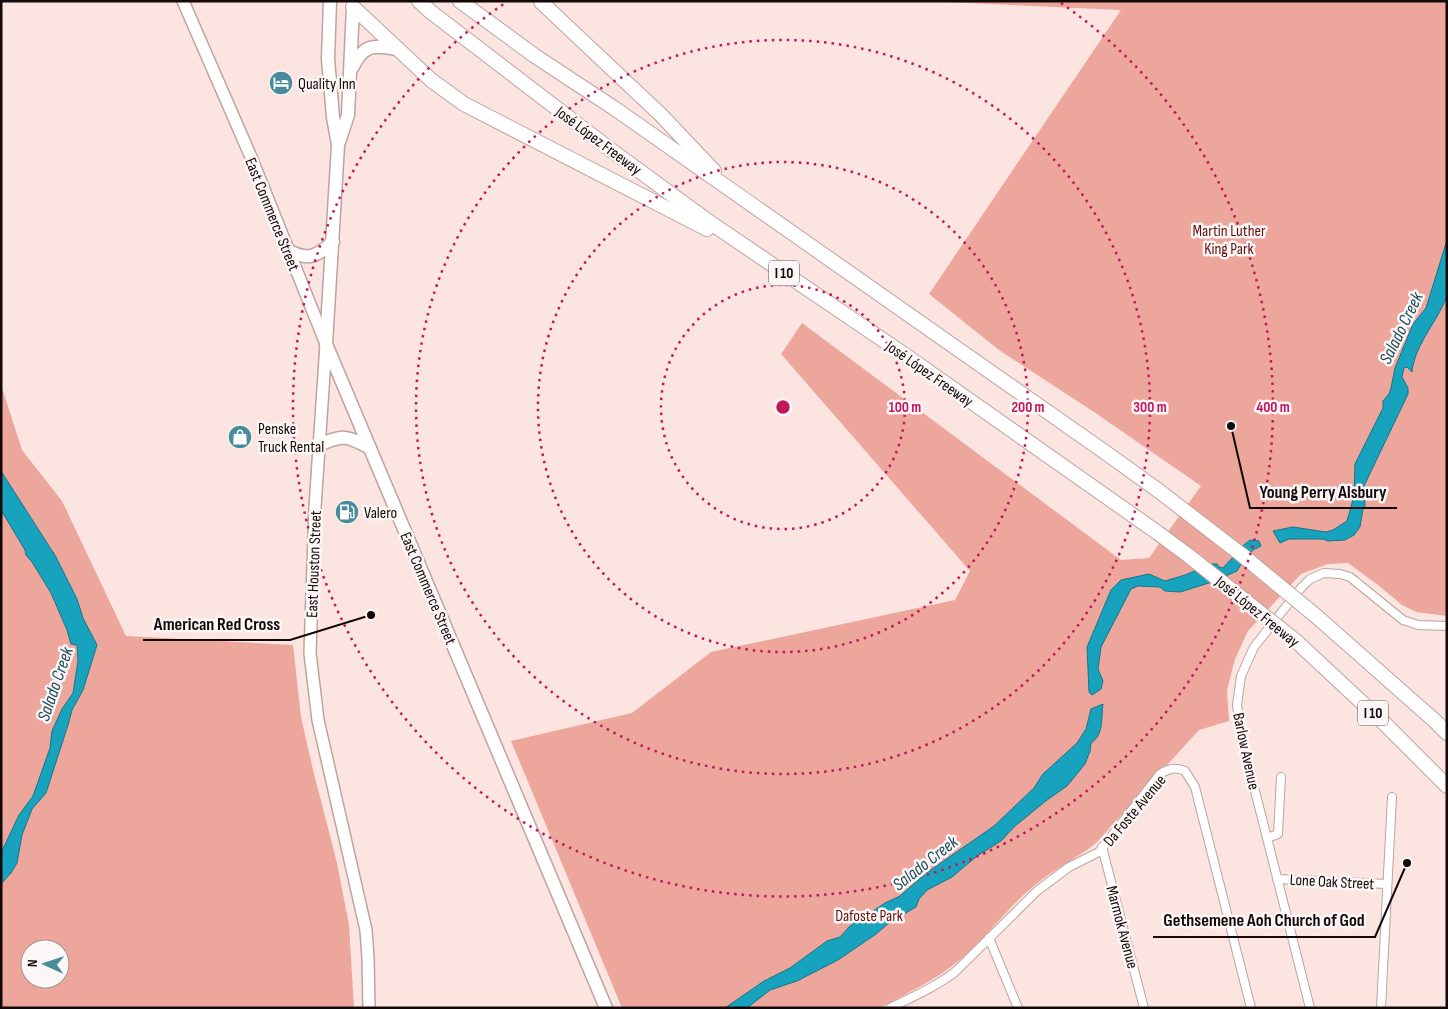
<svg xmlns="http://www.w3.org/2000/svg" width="1448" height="1009" viewBox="0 0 1448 1009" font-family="'Sofia Sans Condensed',sans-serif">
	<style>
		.green { fill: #eca69b; fill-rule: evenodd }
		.water { fill: #17a3be; stroke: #167587 }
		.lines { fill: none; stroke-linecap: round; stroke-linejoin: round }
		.street-casing { stroke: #bea39f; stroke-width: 10 }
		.secondary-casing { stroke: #bea39f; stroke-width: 14 }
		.primary-casing { stroke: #bea39f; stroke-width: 15 }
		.highway-casing { stroke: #bea39f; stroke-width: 16 }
		.street { stroke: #fff; stroke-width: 8 }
		.secondary { stroke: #fff; stroke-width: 11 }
		.primary { stroke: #fff; stroke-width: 12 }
		.highway { stroke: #fff; stroke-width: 14 }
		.highway-bridge-casing { stroke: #bea39f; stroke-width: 16; stroke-linecap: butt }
		.highway-bridge { stroke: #fff; stroke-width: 14 }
		.ring { fill: none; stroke: #c2185b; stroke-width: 2.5; stroke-dasharray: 2.5 5 }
		.labels { text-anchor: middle; stroke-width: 5; stroke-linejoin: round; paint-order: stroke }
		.shield { fill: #fcf6f6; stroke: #58504f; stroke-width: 1 }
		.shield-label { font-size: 15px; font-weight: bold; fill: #120908 }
		.poi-label { font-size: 16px; fill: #120908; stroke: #fcf6f6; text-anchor: start }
		.street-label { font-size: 16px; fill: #120908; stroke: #fcf6f6 }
		.park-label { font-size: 16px; fill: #62110d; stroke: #fcf6f6 }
		.water-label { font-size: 18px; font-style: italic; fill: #1b4e5a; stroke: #fcf6f6 }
		.centre { fill: #c2185b; stroke: #fcf6f6; stroke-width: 2.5 }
		.ring-label { font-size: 15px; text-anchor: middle; font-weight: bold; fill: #c2185b; stroke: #fcf6f6; stroke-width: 5; stroke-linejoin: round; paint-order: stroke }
		.leader { fill: none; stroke: #120908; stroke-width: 2 }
		.callout-dot { fill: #120908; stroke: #fcf6f6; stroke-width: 2 }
		.callout-label { font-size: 18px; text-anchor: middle; font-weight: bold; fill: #120908; stroke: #fcf6f6; stroke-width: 5; stroke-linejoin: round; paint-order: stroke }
	</style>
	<rect width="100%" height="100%" fill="#fce5e1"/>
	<g class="green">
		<path d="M 922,1 L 1447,1 L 1447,616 L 1416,612 L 1402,605 L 1378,585 L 1348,563 L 1328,564 L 1301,574 L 1248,631 L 1235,659 L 1227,690 L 1229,721 L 1199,730 L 1096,843 C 1075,860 1048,872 1028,891 C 1004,912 985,939 961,959 C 937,979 907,994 879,1008 L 622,1008 L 511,741 L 632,713 L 711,652 L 955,600 L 970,571 L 781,354 L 802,323 L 1121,560 L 1149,558 L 1201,486 L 1094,412 L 999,350 L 929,294 L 1121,10 Z"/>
		<path d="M 1,385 L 22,450 L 62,501 L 126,636 L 293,645 L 301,717 L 313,770 L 337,863 L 349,925 L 354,1008 L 1,1008 ZM 30,949 L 60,949 L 60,979 L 30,979 Z"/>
	</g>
	<g class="water">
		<path d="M 1447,240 C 1447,254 1448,287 1446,298 C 1436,324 1415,344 1412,372 L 1407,367 L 1404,368 L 1402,377 L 1408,388 L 1408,394 L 1364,486 L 1365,506 L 1363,509 L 1360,527 L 1354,535 L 1345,540 L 1328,541 L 1323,539 L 1289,539 L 1280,543 L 1273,531 L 1293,527 L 1326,532 L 1333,530 L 1347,521 L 1354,496 L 1355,464 L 1383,408 L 1383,401 L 1389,394 L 1391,388 L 1395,368 L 1413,324 L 1426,308 Z"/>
		<path d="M 1,471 L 56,557 L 77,599 L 83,618 L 97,645 L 83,690 L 72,710 L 68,725 L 46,793 L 32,809 L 22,835 L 17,863 L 11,873 L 1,884 L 1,853 L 19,815 L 33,796 L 50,748 L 52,731 L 62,709 L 73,693 L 78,661 L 77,645 L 71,644 L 67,630 L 51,593 L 32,562 L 26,555 L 25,550 L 1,510 Z"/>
		<path d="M 1250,540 L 1259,541 L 1261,546 L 1253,550 L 1243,561 L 1237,571 L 1209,583 L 1180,592 L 1165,591 L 1160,587 L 1138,586 L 1131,589 L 1101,647 L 1098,669 L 1103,681 L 1101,689 L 1092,695 L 1089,692 L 1087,647 L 1111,590 L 1121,580 L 1149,574 L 1165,581 L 1185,575 L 1212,564 L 1217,564 L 1219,567 L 1223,568 L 1245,544 Z"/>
		<path d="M 1103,704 C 1101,718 1104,735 1091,743 L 1090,751 L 1085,764 L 1067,786 L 1047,800 L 1015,826 L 1001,841 L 977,856 L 952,877 L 927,890 L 919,899 L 916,907 L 889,923 L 876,934 L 838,960 L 797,981 L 770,990 L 747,1008 L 725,1008 L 764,981 L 790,968 L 827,941 L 840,937 L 850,926 L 885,903 L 900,896 L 925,874 L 994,826 L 1034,788 L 1043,774 L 1077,743 L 1086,729 L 1091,709 Z"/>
	</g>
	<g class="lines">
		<g class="street-casing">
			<g id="street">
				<path d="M 1281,777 L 1278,834 L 1267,838 L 1241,736 L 1237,705 L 1241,676 L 1254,647 L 1300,589 L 1310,579 L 1324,573 L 1340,574 L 1350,577 L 1403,620 L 1418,625 L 1447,626"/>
				<path d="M 1267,838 L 1310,1008"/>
				<path d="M 1102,847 L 1144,1008"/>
				<path d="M 1277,879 L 1387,884"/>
				<path d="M 989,938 L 1018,1008"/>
				<path d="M 890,1008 C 913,997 935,987 955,972 L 1037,891 L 1069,867 L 1099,852 L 1160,774 C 1169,768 1176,767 1185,771 L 1195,787 L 1251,1008"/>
				<path d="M 1381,1008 L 1392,797"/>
			</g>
		</g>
		<g class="secondary-casing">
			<path id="secondary" d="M 183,1 L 251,157 L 326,344 L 315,507 L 310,653 L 318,720 L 366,930 L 368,958 L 369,1008"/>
		</g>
		<g class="primary-casing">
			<g id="primary">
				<path d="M 330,1 L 328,59 L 333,117 L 338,145 L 326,344 L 606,1008"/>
				<path d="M 352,68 C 363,45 373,44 396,49"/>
				<path d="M 339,142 L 348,115 L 353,7"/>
				<path d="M 287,250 C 308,261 316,257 333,242"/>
				<path d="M 319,445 C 343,434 348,436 370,448"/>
			</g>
		</g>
		<g class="highway-casing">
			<g id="highway">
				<path d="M 419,1 L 431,12 L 615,153 L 705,219 L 905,355 L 1158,533"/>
				<path d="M 460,1 L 535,56 L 614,108 L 1109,455 L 1159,491 L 1181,508"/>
				<path d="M 541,2 L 661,115 L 714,171"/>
				<path d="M 353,7 L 431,80 L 464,104 L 707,229"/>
				<path d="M 1316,616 L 1435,721 L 1447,733"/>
				<path d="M 1297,642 L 1385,724 L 1447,786"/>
			</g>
		</g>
		<use href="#street" class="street"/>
		<use href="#secondary" class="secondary"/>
		<use href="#primary" class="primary"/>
		<use href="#highway" class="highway"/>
		<g class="highway-bridge-casing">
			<g id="highway-bridge">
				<path d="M 1181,508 L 1242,555 L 1316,616"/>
				<path d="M 1158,533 L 1189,556 L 1297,642"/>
			</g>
		</g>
		<use href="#highway-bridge" class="highway-bridge"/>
	</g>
	<g class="ring">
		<circle cx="783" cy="407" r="122"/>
		<circle cx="783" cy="407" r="245"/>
		<circle cx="783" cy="407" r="367"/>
		<path d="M1061 3A490 490 0 1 1 505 3"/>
	</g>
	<defs>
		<g id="hotel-disc" transform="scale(1.25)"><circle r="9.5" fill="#488b9b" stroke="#fcf6f6"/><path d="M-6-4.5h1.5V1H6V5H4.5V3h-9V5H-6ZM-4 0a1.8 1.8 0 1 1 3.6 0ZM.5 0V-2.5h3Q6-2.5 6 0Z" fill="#fff"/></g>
		<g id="shop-disc" transform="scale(1.25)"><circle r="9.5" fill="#488b9b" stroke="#fcf6f6"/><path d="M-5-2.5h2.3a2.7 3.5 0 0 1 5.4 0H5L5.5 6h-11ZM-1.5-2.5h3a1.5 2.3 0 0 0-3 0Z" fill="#fff"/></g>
		<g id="fuel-disc" transform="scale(1.25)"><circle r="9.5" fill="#488b9b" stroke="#fcf6f6"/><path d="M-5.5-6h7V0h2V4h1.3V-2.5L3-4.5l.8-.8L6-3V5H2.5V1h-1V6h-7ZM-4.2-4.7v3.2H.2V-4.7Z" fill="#fff"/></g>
	</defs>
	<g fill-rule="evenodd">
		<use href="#hotel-disc" x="281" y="83"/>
		<use href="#shop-disc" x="240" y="437"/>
		<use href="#fuel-disc" x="347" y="512"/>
	</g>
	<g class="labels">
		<g class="shield">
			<rect x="769" y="260.5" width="30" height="25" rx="4"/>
			<rect x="1358" y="700.5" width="30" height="25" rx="4"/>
		</g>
		<g class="shield-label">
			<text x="784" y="278">I 10</text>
			<text x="1373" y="718">I 10</text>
		</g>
		<g class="poi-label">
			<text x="298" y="89">Quality Inn</text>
			<text x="258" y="434">Penske<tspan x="258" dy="18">Truck Rental</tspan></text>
			<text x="364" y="518">Valero</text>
		</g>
		<g class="street-label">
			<text transform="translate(599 140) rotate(37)" y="6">José López Freeway</text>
			<text transform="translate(273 214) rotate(68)" y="6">East Commerce Street</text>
			<text transform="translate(930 373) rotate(35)" y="6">José López Freeway</text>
			<text transform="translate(313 564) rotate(-88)" y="6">East Houston Street</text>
			<text transform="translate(429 588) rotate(67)" y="6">East Commerce Street</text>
			<text transform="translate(1258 611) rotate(39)" y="6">José López Freeway</text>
			<text transform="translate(1247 751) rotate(78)" y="6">Barlow Avenue</text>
			<text transform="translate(1134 810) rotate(-50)" y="6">Da Foste Avenue</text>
			<text transform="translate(1332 881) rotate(3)" y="6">Lone Oak Street</text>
			<text transform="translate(1123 927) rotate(75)" y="6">Marmok Avenue</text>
		</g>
		<g class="park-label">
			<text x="1229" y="236">Martin Luther<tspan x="1229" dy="18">King Park</tspan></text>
			<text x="869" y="921">Dafoste Park</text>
		</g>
		<g class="water-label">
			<text transform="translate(1401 328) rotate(-64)" y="6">Salado Creek</text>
			<text transform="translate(55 684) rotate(-71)" y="6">Salado Creek</text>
			<text transform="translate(925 863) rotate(-38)" y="6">Salado Creek</text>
		</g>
	</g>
	<circle cx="783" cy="407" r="8" class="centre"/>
	<g class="ring-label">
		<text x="905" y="412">100 m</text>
		<text x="1028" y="412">200 m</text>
		<text x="1150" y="412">300 m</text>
		<text x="1273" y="412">400 m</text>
	</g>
	<path class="leader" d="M1231 426L1250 508H1397M371 615L290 640H143M1407 863L1375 937H1153"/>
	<g class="callout-dot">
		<circle cx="1231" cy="426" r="5"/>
		<circle cx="371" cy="615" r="5"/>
		<circle cx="1407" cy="863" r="5"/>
	</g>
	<g class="callout-label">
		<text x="1323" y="498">Young Perry Alsbury</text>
		<text x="217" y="630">American Red Cross</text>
		<text x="1264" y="926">Gethsemene Aoh Church of God</text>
	</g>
	<rect width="1448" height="1009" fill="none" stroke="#120908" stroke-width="5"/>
	<g transform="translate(45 964) rotate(273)"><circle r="24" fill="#fcf6f6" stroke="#9e9797"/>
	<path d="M0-4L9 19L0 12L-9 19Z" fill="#488b9b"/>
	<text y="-8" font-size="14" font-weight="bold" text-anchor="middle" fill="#120908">N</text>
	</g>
</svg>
